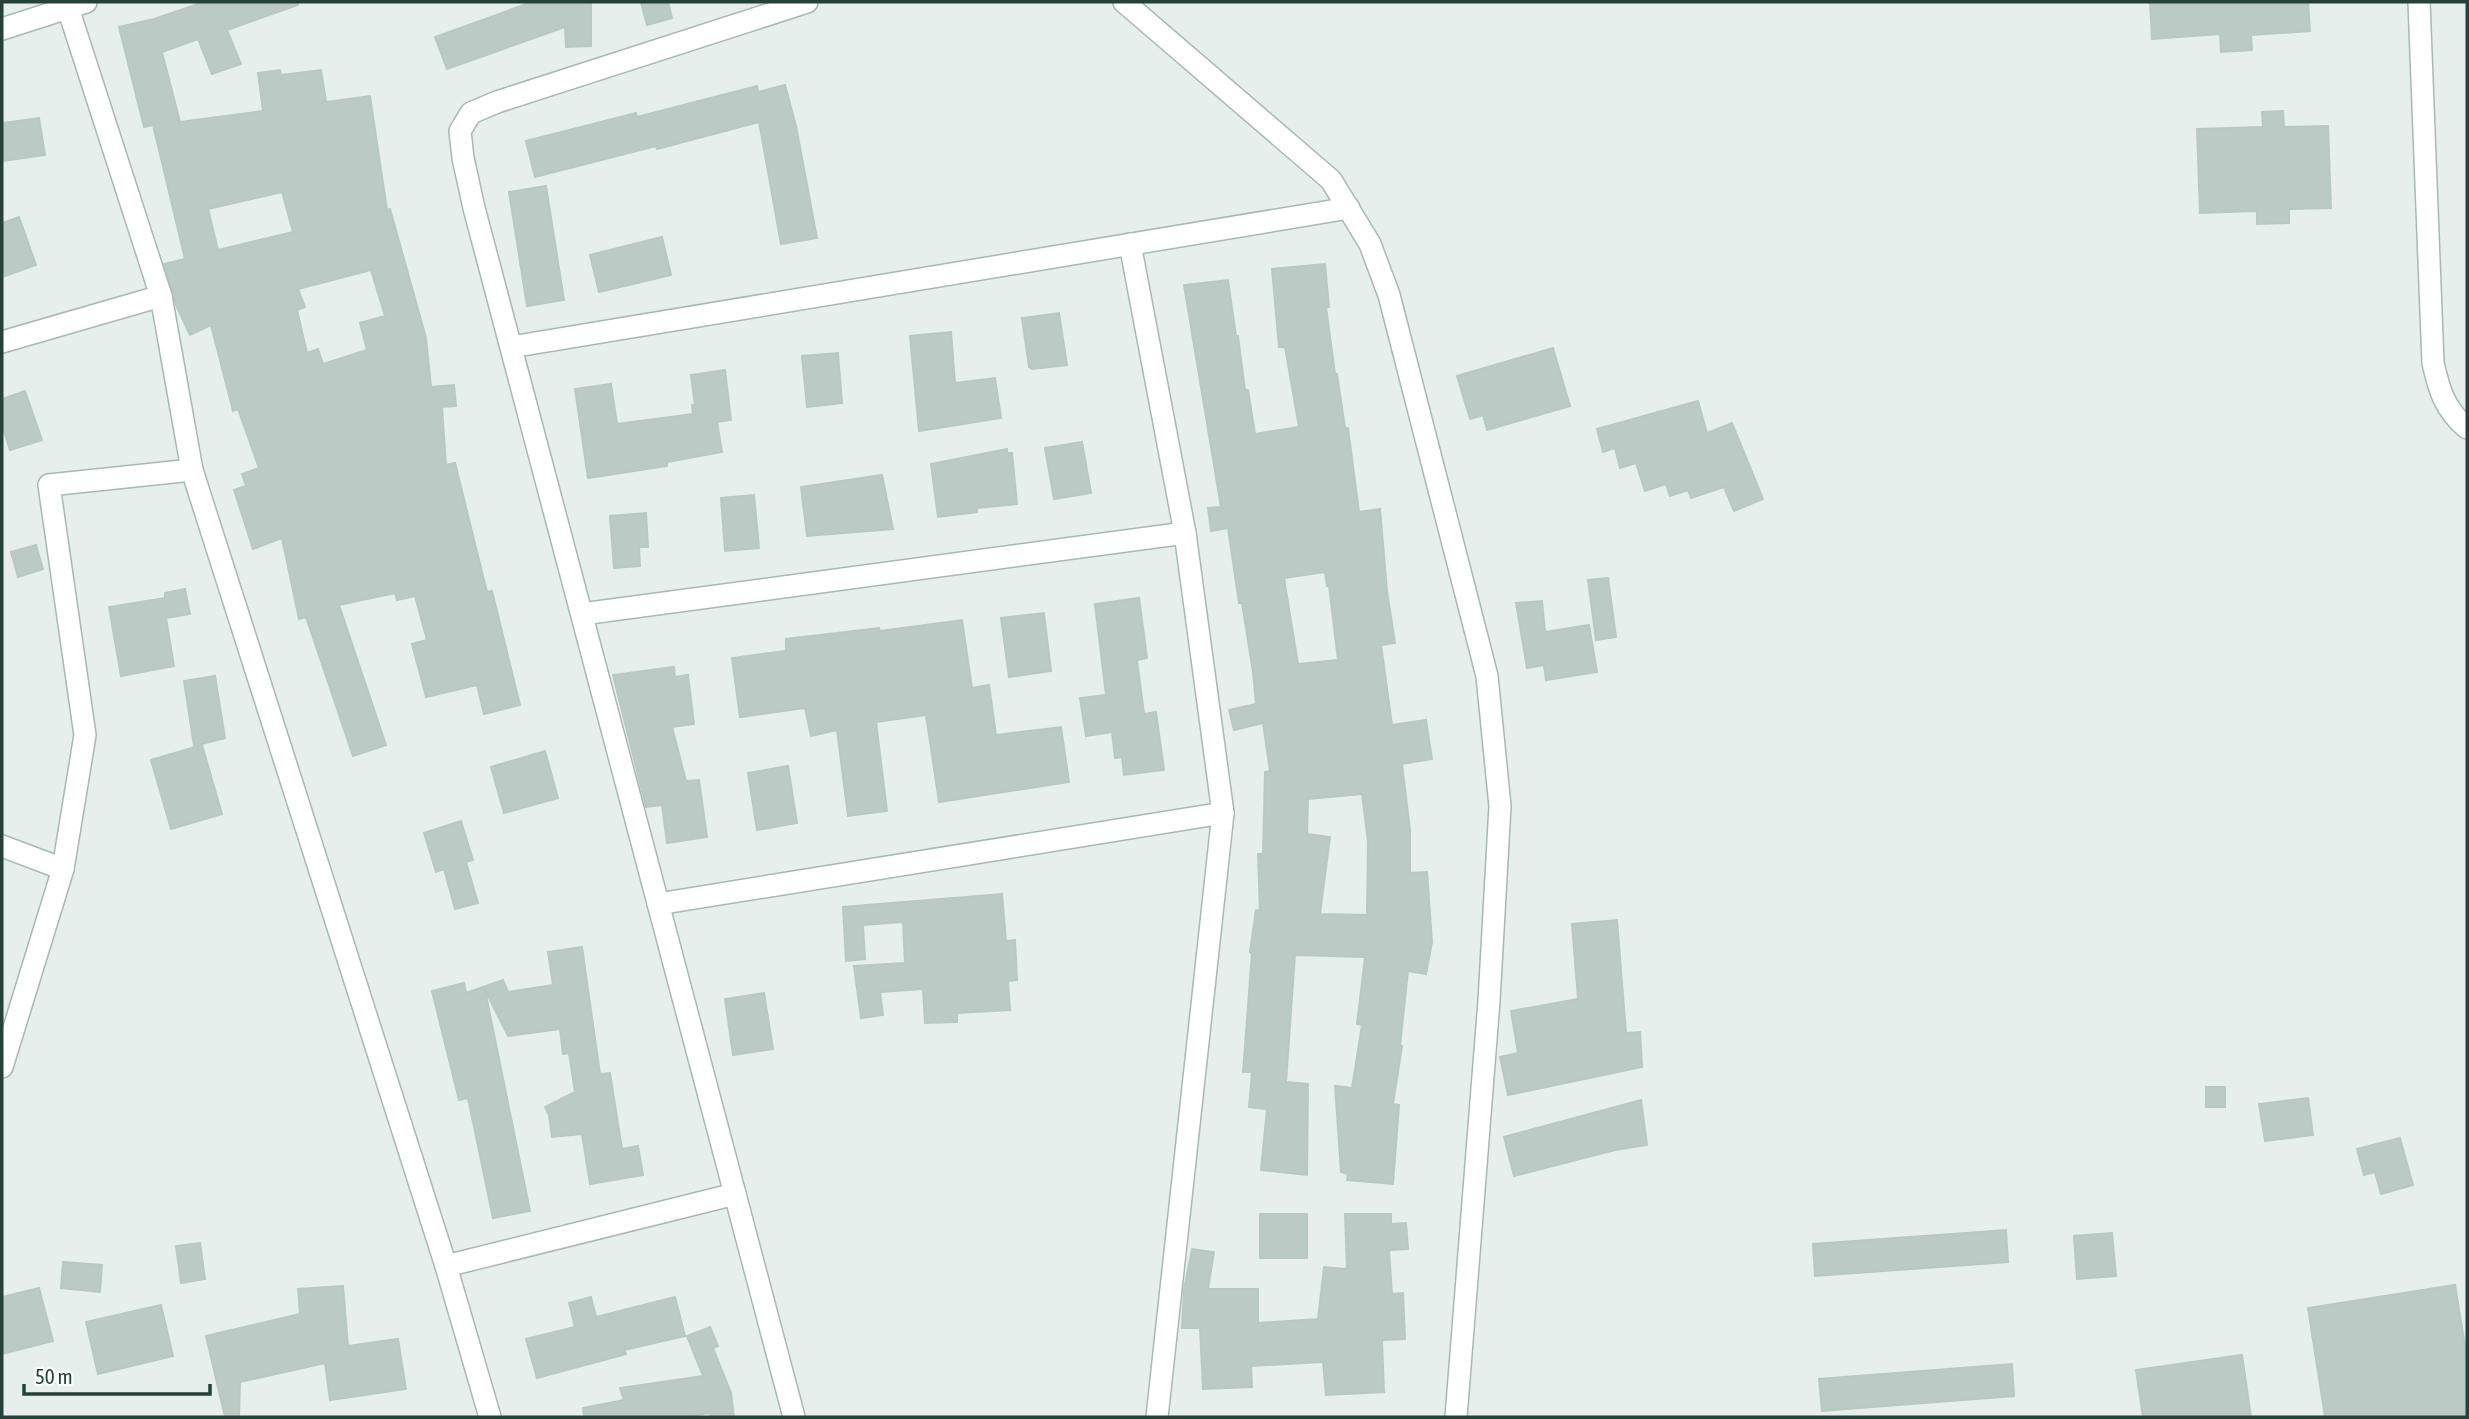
<svg xmlns="http://www.w3.org/2000/svg" width="2469" height="1419" viewBox="0 0 2469 1419" font-family="'Asap Condensed',sans-serif">
	<style>
		.building { fill: #bbcac4; stroke: #b8c9c2; stroke-width: 2; fill-rule: evenodd }
		.lines { fill: none; stroke-linecap: round; stroke-linejoin: round }
		.minor-casing { stroke: #a8b8b2; stroke-width: 24 }
		.minor { stroke: #fff; stroke-width: 21 }
	</style>
	<rect width="100%" height="100%" fill="#e6efeb"/>
	<g class="building">
		<path d="M 204,2 L 297,2 L 298,5 L 227,30 L 241,64 L 212,74 L 198,39 L 162,52 L 180,122 L 263,111 L 258,73 L 280,70 L 281,75 L 321,70 L 326,102 L 370,96 L 387,210 L 390,209 L 426,338 L 431,387 L 454,385 L 456,406 L 442,407 L 446,465 L 455,463 L 487,592 L 492,591 L 520,705 L 484,714 L 477,685 L 426,697 L 412,644 L 427,640 L 415,596 L 397,600 L 395,593 L 339,605 L 386,745 L 353,756 L 306,617 L 299,619 L 282,538 L 253,549 L 234,490 L 246,486 L 242,474 L 259,468 L 238,409 L 233,411 L 211,325 L 190,335 L 176,305 L 164,264 L 185,259 L 153,125 L 144,127 L 119,27 L 154,19 ZM 282,192 L 293,232 L 218,250 L 208,209 ZM 371,270 L 385,316 L 360,323 L 367,350 L 323,364 L 318,349 L 307,353 L 297,310 L 305,307 L 298,289 Z"/>
		<path d="M 532,2 L 591,2 L 591,46 L 566,47 L 565,27 L 447,69 L 435,37 Z"/>
		<path d="M 641,2 L 668,2 L 672,18 L 647,25 Z"/>
		<path d="M 2150,2 L 2308,2 L 2310,31 L 2251,35 L 2252,50 L 2221,52 L 2220,34 L 2152,39 Z"/>
		<path d="M 785,85 L 796,126 L 817,238 L 781,244 L 759,122 L 657,149 L 656,146 L 535,177 L 526,141 L 636,113 L 637,117 L 757,86 L 758,92 Z"/>
		<path d="M 2283,111 L 2284,127 L 2328,126 L 2331,208 L 2289,209 L 2289,223 L 2257,224 L 2257,211 L 2200,213 L 2197,129 L 2263,127 L 2262,112 Z"/>
		<path d="M 39,118 L 45,155 L 2,161 L 2,123 Z"/>
		<path d="M 546,186 L 564,300 L 527,306 L 509,192 Z"/>
		<path d="M 19,217 L 36,265 L 2,277 L 2,223 Z"/>
		<path d="M 662,237 L 671,275 L 599,292 L 590,255 Z"/>
		<path d="M 1325,264 L 1329,307 L 1326,307 L 1335,374 L 1337,374 L 1345,428 L 1348,428 L 1359,512 L 1380,509 L 1387,591 L 1395,643 L 1381,645 L 1392,725 L 1426,720 L 1432,759 L 1402,764 L 1410,830 L 1410,873 L 1427,872 L 1432,942 L 1426,974 L 1408,971 L 1400,1046 L 1402,1046 L 1393,1104 L 1399,1105 L 1393,1184 L 1347,1180 L 1348,1174 L 1341,1172 L 1335,1086 L 1352,1088 L 1362,1025 L 1357,1024 L 1365,957 L 1295,955 L 1286,1082 L 1308,1084 L 1307,1175 L 1261,1170 L 1267,1109 L 1249,1107 L 1252,1072 L 1243,1072 L 1252,953 L 1250,952 L 1256,910 L 1260,911 L 1258,854 L 1263,854 L 1265,772 L 1270,771 L 1263,723 L 1234,730 L 1229,710 L 1256,704 L 1253,672 L 1242,603 L 1239,603 L 1228,528 L 1211,531 L 1208,508 L 1221,507 L 1184,285 L 1228,280 L 1236,336 L 1238,336 L 1245,390 L 1248,390 L 1255,434 L 1299,427 L 1285,347 L 1279,347 L 1272,269 ZM 1325,572 L 1327,586 L 1329,586 L 1338,660 L 1298,664 L 1284,578 ZM 1362,794 L 1368,842 L 1367,915 L 1320,914 L 1330,837 L 1307,834 L 1308,799 Z"/>
		<path d="M 1059,313 L 1067,365 L 1032,369 L 1029,367 L 1022,318 Z"/>
		<path d="M 951,332 L 955,383 L 995,378 L 1001,418 L 919,431 L 910,336 Z"/>
		<path d="M 1553,348 L 1570,406 L 1487,430 L 1483,415 L 1470,419 L 1457,376 Z"/>
		<path d="M 838,353 L 842,403 L 807,407 L 802,356 Z"/>
		<path d="M 725,370 L 731,420 L 717,422 L 722,452 L 667,462 L 667,466 L 588,478 L 575,389 L 611,384 L 617,424 L 693,414 L 692,405 L 695,405 L 691,375 Z"/>
		<path d="M 25,391 L 42,440 L 10,450 L 2,425 L 2,399 Z"/>
		<path d="M 1698,401 L 1707,433 L 1732,423 L 1763,499 L 1734,511 L 1724,487 L 1691,498 L 1688,490 L 1670,496 L 1666,484 L 1645,491 L 1636,463 L 1620,468 L 1615,448 L 1603,452 L 1597,429 Z"/>
		<path d="M 1082,442 L 1091,493 L 1054,499 L 1045,448 Z"/>
		<path d="M 1007,449 L 1007,453 L 1012,453 L 1017,504 L 977,508 L 977,512 L 938,517 L 931,464 Z"/>
		<path d="M 882,475 L 893,529 L 807,536 L 801,487 Z"/>
		<path d="M 754,495 L 759,548 L 725,551 L 721,498 Z"/>
		<path d="M 646,513 L 648,547 L 639,547 L 640,566 L 614,568 L 610,516 Z"/>
		<path d="M 36,545 L 43,569 L 18,577 L 11,552 Z"/>
		<path d="M 1608,578 L 1616,637 L 1596,640 L 1588,580 Z"/>
		<path d="M 185,589 L 190,614 L 166,618 L 174,666 L 121,676 L 109,607 L 165,598 L 165,593 Z"/>
		<path d="M 1139,598 L 1147,658 L 1137,660 L 1144,714 L 1156,712 L 1164,770 L 1124,775 L 1122,757 L 1115,758 L 1112,732 L 1086,736 L 1080,698 L 1106,695 L 1095,604 Z"/>
		<path d="M 1542,601 L 1545,632 L 1589,625 L 1597,672 L 1546,680 L 1544,665 L 1527,668 L 1516,603 Z"/>
		<path d="M 1044,613 L 1051,671 L 1009,677 L 1001,618 Z"/>
		<path d="M 962,620 L 972,688 L 989,685 L 996,735 L 1061,727 L 1069,782 L 939,802 L 926,715 L 876,722 L 887,811 L 848,816 L 837,730 L 811,736 L 805,708 L 740,717 L 732,658 L 786,651 L 786,639 L 879,628 L 880,631 Z"/>
		<path d="M 674,667 L 675,677 L 688,675 L 694,724 L 672,727 L 686,781 L 699,780 L 707,837 L 667,843 L 662,805 L 646,807 L 613,675 Z"/>
		<path d="M 215,676 L 225,738 L 194,746 L 184,681 Z"/>
		<path d="M 202,745 L 222,814 L 171,829 L 151,760 Z"/>
		<path d="M 545,751 L 558,798 L 504,813 L 491,767 Z"/>
		<path d="M 788,766 L 797,823 L 757,830 L 748,773 Z"/>
		<path d="M 461,821 L 473,860 L 466,862 L 478,903 L 455,909 L 444,869 L 436,872 L 424,833 Z"/>
		<path d="M 1002,894 L 1006,941 L 1015,940 L 1017,980 L 1008,981 L 1010,1010 L 957,1013 L 957,1022 L 925,1023 L 923,989 L 880,992 L 883,1015 L 861,1018 L 854,966 L 905,963 L 903,922 L 863,925 L 865,959 L 846,961 L 843,907 Z"/>
		<path d="M 1617,920 L 1626,1033 L 1640,1032 L 1642,1067 L 1508,1095 L 1500,1057 L 1518,1053 L 1511,1011 L 1578,999 L 1572,924 Z"/>
		<path d="M 582,947 L 600,1074 L 610,1073 L 622,1149 L 638,1146 L 643,1175 L 590,1184 L 582,1134 L 552,1137 L 549,1115 L 545,1107 L 575,1092 L 569,1053 L 563,1054 L 560,1029 L 508,1036 L 485,990 L 530,1211 L 493,1218 L 468,1098 L 459,1100 L 432,991 L 464,983 L 466,993 L 503,980 L 508,992 L 553,985 L 548,952 Z"/>
		<path d="M 764,993 L 773,1049 L 733,1055 L 725,999 Z"/>
		<rect x="2206" y="1087" width="19" height="20"/>
		<path d="M 2308,1098 L 2313,1135 L 2265,1141 L 2259,1104 Z"/>
		<path d="M 1641,1100 L 1647,1145 L 1615,1150 L 1514,1176 L 1504,1137 Z"/>
		<path d="M 2400,1138 L 2413,1185 L 2381,1194 L 2375,1172 L 2364,1175 L 2357,1149 Z"/>
		<rect x="1260" y="1214" width="47" height="44"/>
		<path d="M 1345,1214 L 1391,1214 L 1391,1224 L 1406,1223 L 1408,1249 L 1389,1250 L 1392,1294 L 1403,1293 L 1405,1339 L 1382,1340 L 1384,1392 L 1326,1395 L 1323,1362 L 1251,1366 L 1252,1387 L 1203,1389 L 1200,1328 L 1182,1328 L 1184,1290 L 1192,1249 L 1214,1252 L 1208,1289 L 1258,1289 L 1258,1323 L 1318,1319 L 1324,1267 L 1347,1269 Z"/>
		<path d="M 2006,1230 L 2008,1262 L 1815,1276 L 1813,1244 Z"/>
		<path d="M 2112,1233 L 2116,1276 L 2077,1279 L 2074,1236 Z"/>
		<path d="M 200,1243 L 205,1279 L 181,1283 L 176,1246 Z"/>
		<path d="M 63,1262 L 102,1265 L 100,1292 L 61,1288 Z"/>
		<path d="M 2455,1285 L 2467,1358 L 2467,1417 L 2325,1417 L 2308,1308 Z"/>
		<path d="M 343,1286 L 348,1346 L 398,1339 L 406,1389 L 330,1400 L 325,1363 L 240,1382 L 239,1417 L 225,1417 L 206,1336 L 300,1314 L 298,1289 Z"/>
		<path d="M 39,1288 L 53,1341 L 2,1354 L 2,1297 Z"/>
		<path d="M 591,1297 L 596,1317 L 675,1297 L 685,1336 L 624,1350 L 626,1354 L 537,1378 L 526,1339 L 575,1327 L 569,1303 Z"/>
		<path d="M 161,1305 L 173,1356 L 98,1374 L 86,1322 Z"/>
		<path d="M 710,1327 L 718,1346 L 713,1348 L 731,1393 L 734,1417 L 711,1417 L 710,1413 L 683,1417 L 584,1417 L 583,1408 L 624,1400 L 620,1388 L 703,1376 L 687,1336 Z"/>
		<path d="M 2242,1355 L 2251,1417 L 2143,1417 L 2136,1370 Z"/>
		<path d="M 2012,1364 L 2014,1396 L 1822,1411 L 1819,1379 Z"/>
	</g>
	<g class="lines">
		<g class="minor-casing">
			<g id="minor">
				<path d="M 1124,2 L 1331,180 L 1370,244 L 1389,295 L 1487,676 L 1500,806 L 1489,1001 L 1456,1417"/>
				<path d="M 2419,2 L 2433,363 C 2439,390 2445,410 2467,428"/>
				<path d="M 68,8 L 161,296 L 192,470 L 446,1266 L 490,1417"/>
				<path d="M 2,29 L 86,2"/>
				<path d="M 1130,244 L 1185,533 L 1223,813 L 1157,1417"/>
				<path d="M 2,342 L 161,296"/>
				<path d="M 511,347 L 1349,208"/>
				<path d="M 582,614 L 1185,533"/>
				<path d="M 2,846 L 63,869"/>
				<path d="M 658,904 L 1223,813"/>
				<path d="M 2,1067 L 63,869 L 85,735 L 49,485 L 192,470"/>
				<path d="M 446,1266 L 735,1194"/>
				<path d="M 794,1417 L 474,208 L 463,158 L 460,131 L 471,113 L 497,102 L 807,2"/>
			</g>
		</g>
		<use href="#minor" class="minor"/>
	</g>
	<rect width="2469" height="1419" fill="none" stroke="#24423a" stroke-width="7"/>
	<path d="M24 1384v10h186v-10" fill="none" stroke="#24423a" stroke-width="3.5"/>
	<text x="35" y="1384" font-size="21" fill="#24423a" stroke="#f7fbf9" stroke-width="5" paint-order="stroke">50 m</text>
</svg>
